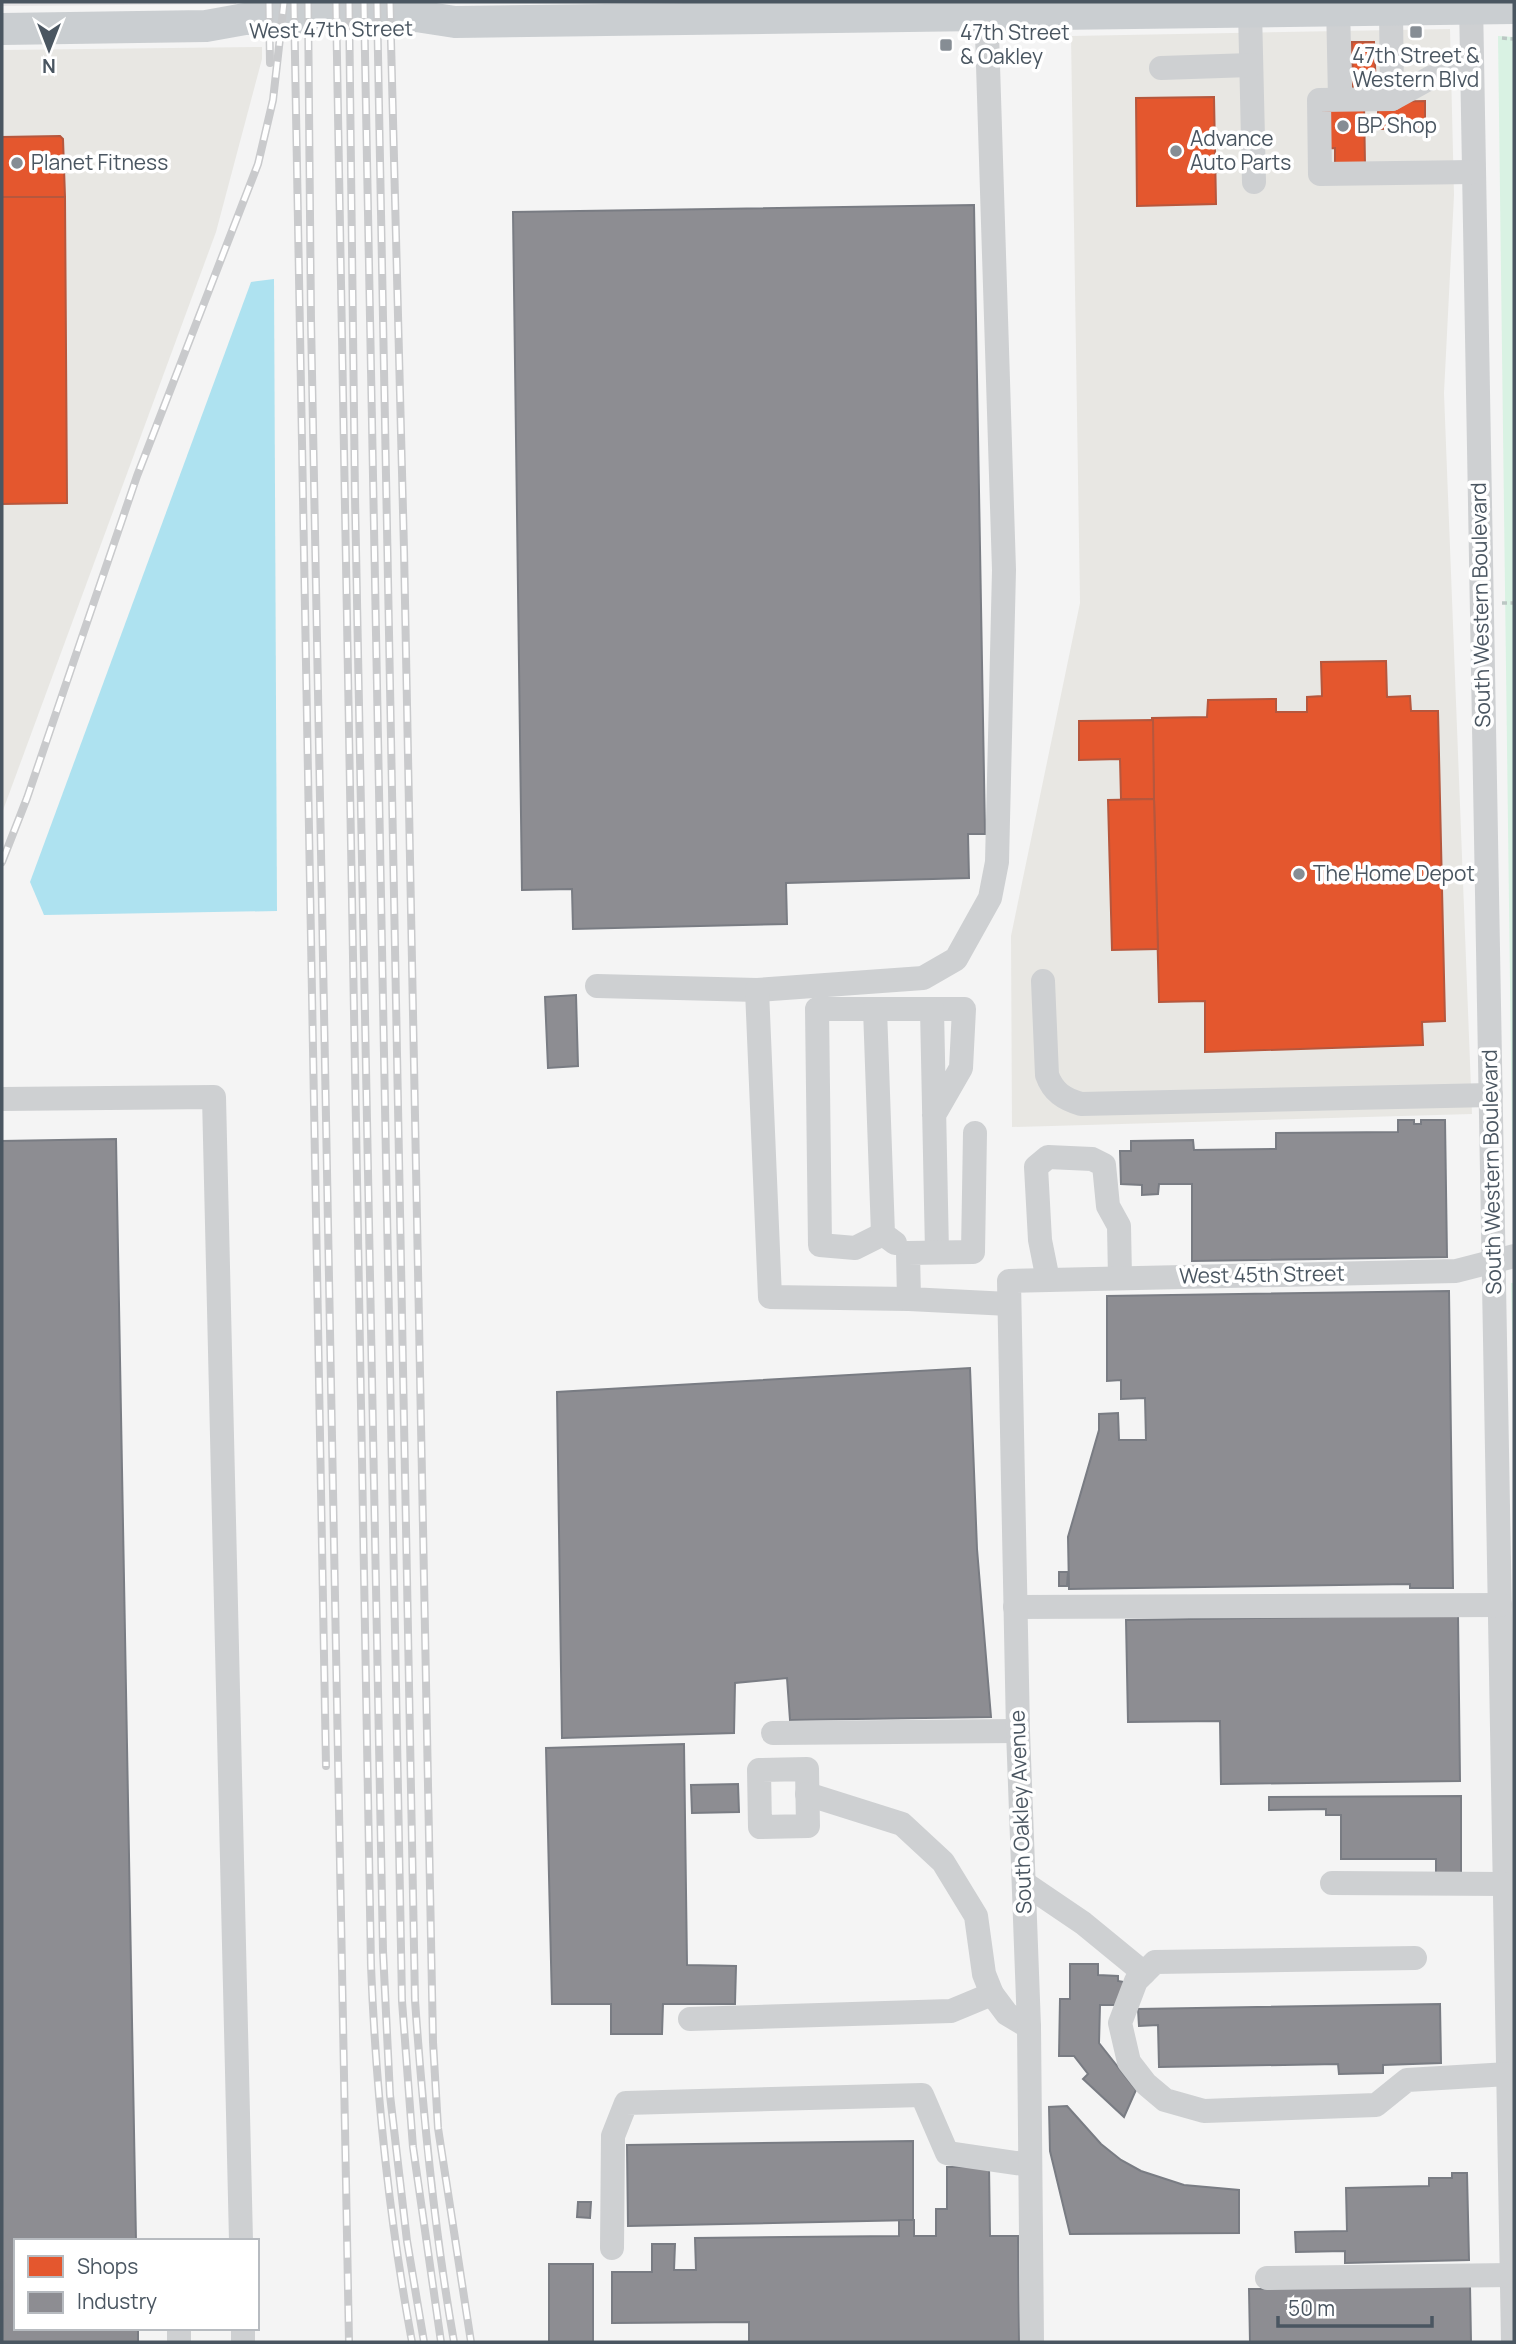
<svg xmlns="http://www.w3.org/2000/svg" width="1516" height="2344" viewBox="0 0 1516 2344" font-family="Manrope,sans-serif">
	<style>
		.commercial { fill: #e8e7e3 }
		.education { fill: #e6e5e6 }
		.green { fill: #d9f2e3 }
		.water { fill: #aee2f0 }
		.shops { fill: #e4572e; stroke: #b6573d; stroke-width: 2 }
		.industry { fill: #8d8d92; stroke: #797c83; stroke-width: 2 }
		.lines { fill: none; stroke-linecap: round; stroke-linejoin: round }
		.path { stroke: #bcc7c4; stroke-width: 3.5; stroke-dasharray: 5 3.5; stroke-linecap: butt }
		.minor { stroke: #ced0d2; stroke-width: 24 }
		.major { stroke: #caced1; stroke-width: 32 }
		.rail-casing { stroke: #c9cacc; stroke-width: 8 }
		.rail { stroke: #fff; stroke-width: 5; stroke-dasharray: 16; stroke-linecap: butt }
		.poi-dot { fill: #868d94; stroke: #fff; stroke-width: 2.5 }
		.labels { text-anchor: middle; stroke-width: 7; stroke-linejoin: round; paint-order: stroke }
		.street-label { font-size: 21px; fill: #4a5661; stroke: #fff }
		.poi-label { font-size: 21px; fill: #4a5661; stroke: #fff; text-anchor: start }
	</style>
	<rect width="100%" height="100%" fill="#f4f4f4"/>
	<g class="commercial">
		<path d="M 1450,29 L 1454,195 L 1444,393 L 1472,1114 L 1012,1127 L 1011,936 L 1080,603 L 1071,36 Z"/>
		<path d="M 262,47 L 262,59 L 216,232 L 2,813 L 2,50 Z"/>
	</g>
	<path class="education" d="M 2,2 L 236,2 L 236,4 L 2,6 Z"/>
	<g class="green">
		<path d="M 1498,36 L 1514,37 L 1514,1221 L 1513,1221 Z"/>
		<path d="M 1511,1283 L 1514,1283 L 1514,1410 Z"/>
	</g>
	<path class="water" d="M 274,279 L 277,911 L 44,915 L 30,882 L 251,282 Z"/>
	<g class="shops">
		<path d="M 1352,42 L 1374,42 L 1376,89 L 1353,90 Z"/>
		<path d="M 1214,97 L 1216,204 L 1137,206 L 1136,98 Z"/>
		<path d="M 1425,101 L 1425,128 L 1378,129 L 1378,102 Z"/>
		<path d="M 1364,103 L 1365,165 L 1335,166 L 1335,148 L 1322,149 L 1320,104 Z"/>
		<path d="M 60,136 L 63,139 L 65,197 L 2,197 L 2,137 Z"/>
		<path d="M 2,197 L 65,197 L 67,503 L 2,504 Z"/>
		<path d="M 1386,661 L 1387,697 L 1410,696 L 1411,711 L 1438,711 L 1445,1021 L 1422,1022 L 1423,1045 L 1205,1052 L 1205,1001 L 1159,1002 L 1152,718 L 1207,717 L 1208,700 L 1276,699 L 1276,712 L 1307,712 L 1307,697 L 1322,696 L 1321,662 Z"/>
		<path d="M 1153,720 L 1154,799 L 1121,799 L 1120,759 L 1079,760 L 1079,721 Z"/>
		<path d="M 1154,799 L 1158,949 L 1112,950 L 1108,800 Z"/>
	</g>
	<g class="industry">
		<path d="M 974,205 L 985,834 L 968,834 L 969,878 L 786,883 L 787,924 L 573,929 L 572,889 L 522,890 L 513,212 Z"/>
		<path d="M 576,995 L 578,1066 L 548,1068 L 545,997 Z"/>
		<path d="M 1398,1120 L 1414,1120 L 1414,1124 L 1421,1124 L 1421,1120 L 1445,1120 L 1447,1257 L 1192,1261 L 1192,1184 L 1159,1184 L 1158,1194 L 1142,1195 L 1142,1185 L 1121,1184 L 1120,1151 L 1131,1151 L 1131,1141 L 1193,1140 L 1194,1150 L 1276,1149 L 1276,1133 L 1398,1132 Z"/>
		<path d="M 116,1139 L 136,2241 L 16,2241 L 16,2328 L 138,2328 L 138,2342 L 2,2342 L 2,1141 Z"/>
		<path d="M 1449,1291 L 1453,1588 L 1410,1588 L 1410,1584 L 1069,1589 L 1068,1537 L 1099,1430 L 1099,1414 L 1118,1413 L 1119,1440 L 1146,1440 L 1145,1398 L 1121,1399 L 1121,1380 L 1107,1381 L 1107,1296 Z"/>
		<path d="M 970,1368 L 977,1549 L 991,1717 L 790,1720 L 787,1678 L 735,1683 L 734,1733 L 562,1738 L 557,1392 Z"/>
		<path d="M 1059,1572 L 1068,1572 L 1067,1586 L 1059,1586 Z"/>
		<path d="M 1458,1615 L 1460,1781 L 1221,1784 L 1220,1721 L 1128,1722 L 1126,1620 Z"/>
		<path d="M 684,1744 L 687,1965 L 736,1966 L 735,2004 L 663,2004 L 662,2034 L 611,2034 L 611,2004 L 552,2004 L 546,1748 Z"/>
		<path d="M 738,1784 L 739,1812 L 692,1813 L 691,1785 Z"/>
		<path d="M 1461,1796 L 1461,1875 L 1436,1875 L 1436,1859 L 1341,1859 L 1341,1815 L 1326,1815 L 1326,1809 L 1269,1810 L 1269,1797 Z"/>
		<path d="M 1070,1964 L 1098,1964 L 1098,1975 L 1118,1976 L 1118,1981 L 1124,1982 L 1119,2005 L 1100,2005 L 1099,2043 L 1136,2090 L 1124,2117 L 1083,2079 L 1088,2074 L 1074,2056 L 1059,2056 L 1060,1999 L 1070,1999 Z"/>
		<path d="M 1440,2004 L 1441,2063 L 1383,2065 L 1383,2073 L 1339,2074 L 1338,2064 L 1159,2067 L 1158,2025 L 1139,2026 L 1138,2009 Z"/>
		<path d="M 1067,2106 L 1101,2144 L 1121,2160 L 1141,2171 L 1184,2185 L 1239,2190 L 1239,2233 L 1070,2234 L 1050,2151 L 1049,2107 Z"/>
		<path d="M 913,2141 L 913,2220 L 628,2226 L 627,2145 Z"/>
		<path d="M 989,2166 L 990,2236 L 1018,2236 L 1019,2342 L 749,2342 L 749,2322 L 612,2323 L 612,2272 L 652,2272 L 652,2244 L 675,2244 L 674,2270 L 696,2270 L 695,2238 L 899,2236 L 899,2220 L 914,2220 L 914,2236 L 936,2236 L 936,2209 L 947,2209 L 947,2167 Z"/>
		<path d="M 1452,2173 L 1467,2173 L 1469,2260 L 1345,2263 L 1345,2251 L 1296,2252 L 1295,2232 L 1347,2231 L 1346,2188 L 1429,2186 L 1429,2178 L 1452,2178 Z"/>
		<path d="M 578,2202 L 591,2202 L 590,2218 L 577,2217 Z"/>
		<rect x="549" y="2264" width="44" height="78"/>
		<path d="M 1470,2286 L 1471,2342 L 1250,2342 L 1249,2289 Z"/>
	</g>
	<g class="lines">
		<g class="path">
			<path d="M 1502,38 L 1514,39"/>
			<path d="M 1502,603 L 1514,603"/>
		</g>
		<g class="minor">
			<path d="M 1338,2 L 1340,99"/>
			<path d="M 1471,2 L 1513,2342"/>
			<path d="M 1391,9 L 1392,99 L 1432,77 L 1472,75"/>
			<path d="M 1250,11 L 1254,182"/>
			<path d="M 1161,68 L 1251,65"/>
			<path d="M 1392,99 L 1319,100 L 1320,174 L 1473,172"/>
			<path d="M 1043,981 L 1047,1075 C 1053,1092 1064,1099 1081,1104 L 1491,1095"/>
			<path d="M 597,986 L 757,990 L 923,978 L 956,959 L 990,898 L 997,862 L 1004,570 L 986,2"/>
			<path d="M 757,990 L 770,1297 L 909,1299"/>
			<path d="M 875,1009 L 817,1009 L 820,1245 L 855,1248 L 883,1234"/>
			<path d="M 2,1099 L 214,1097 L 241,2241"/>
			<path d="M 934,1115 L 961,1068 L 964,1009 L 932,1009 L 937,1252"/>
			<path d="M 975,1133 L 973,1252 L 908,1253 L 909,1299 L 1009,1304"/>
			<path d="M 895,1243 L 883,1234 L 875,1009 L 932,1009"/>
			<path d="M 1048,1280 L 1040,1240 L 1036,1167 L 1048,1157 L 1092,1159 L 1104,1165 L 1108,1206 L 1119,1226 L 1120,1278"/>
			<path d="M 1015,1607 L 1500,1605"/>
			<path d="M 773,1733 L 1018,1731"/>
			<path d="M 807,1769 L 808,1826 L 760,1827 L 759,1770 Z"/>
			<path d="M 807,1794 L 902,1824 L 943,1862 L 976,1916 L 984,1974 L 992,1994"/>
			<path d="M 1024,1883 L 1083,1923 L 1144,1973"/>
			<path d="M 1332,1883 L 1505,1884"/>
			<path d="M 1415,1958 L 1155,1962 L 1136,1981 L 1120,2023 L 1129,2062 L 1146,2084 L 1165,2100 L 1204,2111 L 1376,2105 L 1407,2080 L 1508,2074"/>
			<path d="M 690,2019 L 951,2011 L 992,1994 L 1007,2014 L 1029,2027"/>
			<path d="M 612,2248 L 613,2136 L 626,2103 L 922,2095 L 947,2153 L 1030,2165"/>
			<path d="M 1267,2278 L 1512,2275"/>
			<path d="M 179,2328 L 179,2342"/>
			<path d="M 243,2328 L 243,2342"/>
			<path d="M 1032,2342 L 1029,2027 L 1018,1731 L 1009,1281 L 1456,1271 L 1514,1256"/>
		</g>
		<path class="major" d="M 2,29 L 206,26 L 245,19 L 416,16 L 455,22 L 1514,8"/>
		<g class="rail-casing">
			<g id="rail">
				<path d="M 269,2 L 270,63"/>
				<path d="M 294,2 L 326,1766"/>
				<path d="M 308,2 L 311,320 L 349,2342"/>
				<path d="M 336,2 L 371,1966 C 376,2092 389,2218 412,2342"/>
				<path d="M 349,2 L 355,497 L 383,1951 L 390,2095 L 407,2241 L 424,2342"/>
				<path d="M 364,2 L 402,2001 L 413,2147 L 441,2342"/>
				<path d="M 377,2 L 415,2000 C 423,2115 434,2229 454,2342"/>
				<path d="M 390,2 L 404,550 L 433,2042 L 438,2128 L 471,2342"/>
				<path d="M 2,862 L 27,798 L 137,476 L 258,164 L 273,100 L 284,2"/>
			</g>
		</g>
		<use href="#rail" class="rail"/>
	</g>
	<g class="poi-dot">
		<rect x="1409" y="25" width="14" height="14" rx="3.5"/>
		<rect x="939" y="38" width="14" height="14" rx="3.5"/>
		<circle cx="1343" cy="126" r="7"/>
		<circle cx="1176" cy="151" r="7"/>
		<circle cx="17" cy="163" r="7"/>
		<circle cx="1299" cy="874" r="7"/>
	</g>
	<g class="labels">
		<g class="street-label">
			<text transform="translate(331 30) rotate(-1)" y="7">West 47th Street</text>
			<text transform="translate(1481 605) rotate(-91)" y="7">South Western Boulevard</text>
			<text transform="translate(1492 1172) rotate(-91)" y="7">South Western Boulevard</text>
			<text transform="translate(1262 1275) rotate(-1)" y="7">West 45th Street</text>
			<text transform="translate(1021 1812) rotate(-92)" y="7">South Oakley Avenue</text>
		</g>
		<g class="poi-label">
			<text x="960" y="40">47th Street<tspan x="960" dy="24">&amp; Oakley</tspan></text>
			<text x="1416" y="63" text-anchor="middle">47th Street &amp;<tspan x="1416" dy="24">Western Blvd</tspan></text>
			<text x="1357" y="133">BP Shop</text>
			<text x="1190" y="146">Advance<tspan x="1190" dy="24">Auto Parts</tspan></text>
			<text x="31" y="170">Planet Fitness</text>
			<text x="1313" y="881">The Home Depot</text>
		</g>
	</g>
	<rect width="1516" height="2344" fill="none" stroke="#4a5661" stroke-width="7"/>
	<rect x="14" y="2239" width="245" height="91" fill="#ffffff" stroke="#b7bbc0" stroke-width="2"/>
	<rect x="28" y="2256" width="35" height="21" fill="#e4572e" stroke="#b7bbc0" stroke-width="2"/>
	<text x="77" y="2274" font-size="21" fill="#4a5661">Shops</text>
	<rect x="28" y="2292" width="35" height="21" fill="#8d8d92" stroke="#b7bbc0" stroke-width="2"/>
	<text x="77" y="2309" font-size="21" fill="#4a5661">Industry</text>
	<g transform="translate(49 49) rotate(180)" stroke="#ffffff" stroke-width="5" paint-order="stroke">
	<path d="M0-5L12 26L0 18L-12 26Z" fill="#4a5661"/>
	<text y="-10" font-size="19" font-weight="bold" text-anchor="middle" fill="#4a5661">N</text>
	</g>
	<path d="M1278 2316v10h154v-10" fill="none" stroke="#4a5661" stroke-width="3.5"/>
	<text x="1288" y="2316" font-size="21" fill="#4a5661" stroke="#ffffff" stroke-width="5" paint-order="stroke">50 m</text>
</svg>
